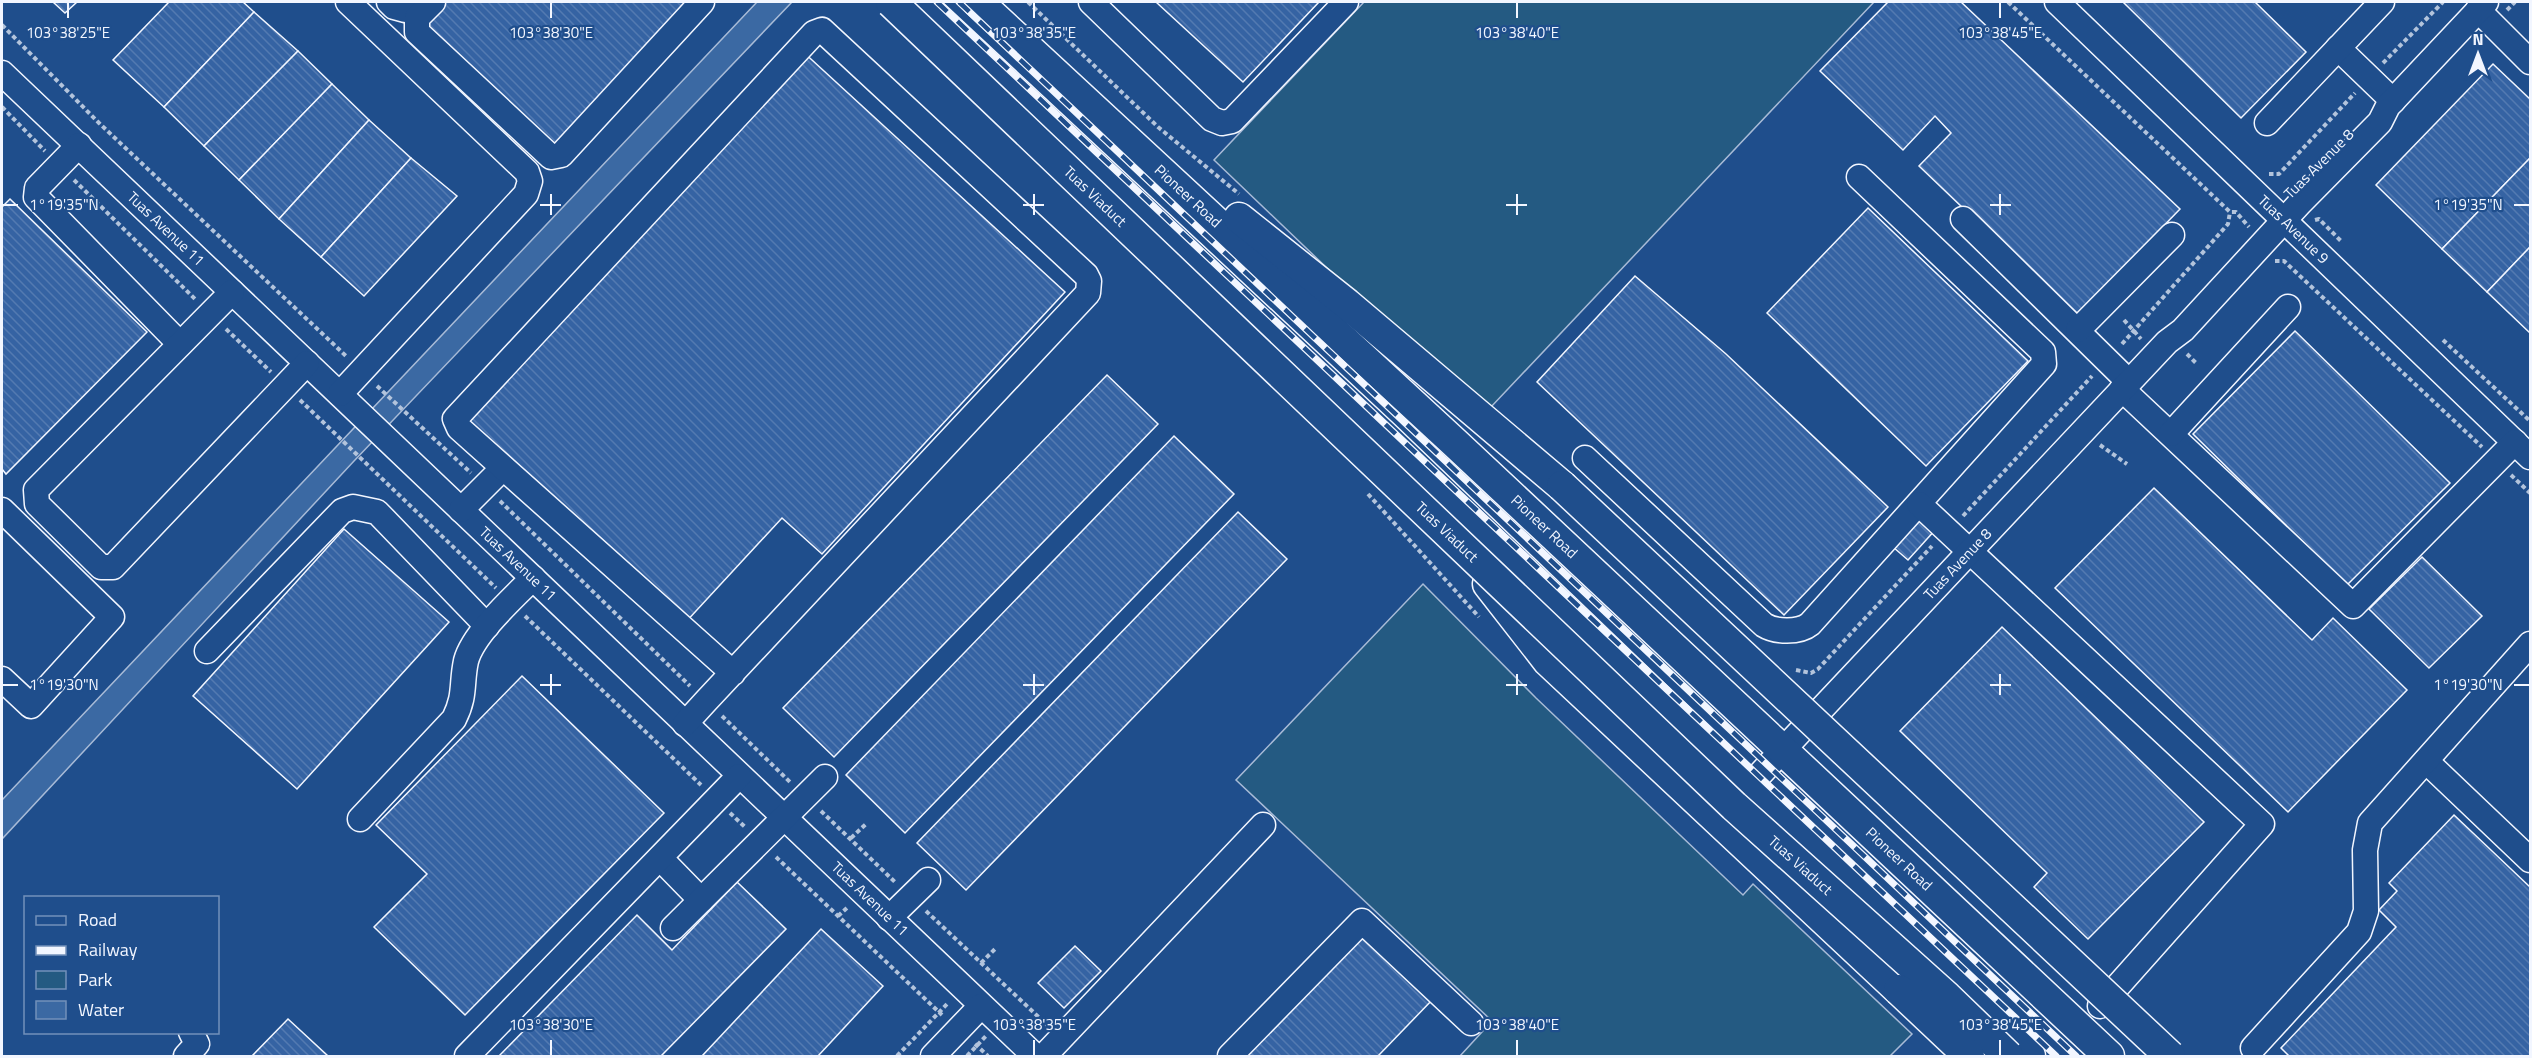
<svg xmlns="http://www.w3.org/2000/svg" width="2532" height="1058" viewBox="0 0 2532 1058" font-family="'Titillium Web',sans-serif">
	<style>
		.green { fill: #245a82; stroke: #a8bbd7; stroke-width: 1.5 }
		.water { fill: #3b69a3; stroke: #a8bbd7; stroke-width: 1.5 }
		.building { fill: url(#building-back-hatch); stroke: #f2f6ff; stroke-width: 1.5 }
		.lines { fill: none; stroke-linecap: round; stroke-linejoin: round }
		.minor-casing { stroke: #f2f6ff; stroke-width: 27 }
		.major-casing { stroke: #f2f6ff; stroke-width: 33 }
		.path { stroke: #b3c4dc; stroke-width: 4; stroke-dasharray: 4.5 3; stroke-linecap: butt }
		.minor { stroke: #1f4e8c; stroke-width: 24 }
		.major { stroke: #1f4e8c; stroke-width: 30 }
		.rail-casing { stroke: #f2f6ff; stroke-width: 7 }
		.rail { stroke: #1f4e8c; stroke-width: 4.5; stroke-dasharray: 14; stroke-linecap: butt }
		.major-bridge-casing { stroke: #f2f6ff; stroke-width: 33; stroke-linecap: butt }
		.major-bridge { stroke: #1f4e8c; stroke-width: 30 }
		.ticks { fill: none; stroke: #f2f6ff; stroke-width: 2 }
		.labels { text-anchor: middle; stroke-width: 4.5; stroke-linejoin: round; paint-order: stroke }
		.street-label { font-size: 15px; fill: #f2f6ff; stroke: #1f4e8c }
		.ticks-label { font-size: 15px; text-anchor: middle; fill: #f2f6ff; stroke: #1f4e8c; stroke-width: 4.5; stroke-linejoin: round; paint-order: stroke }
	</style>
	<defs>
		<pattern id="building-back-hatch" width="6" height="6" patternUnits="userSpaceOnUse" patternTransform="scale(1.5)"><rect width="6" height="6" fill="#3563a3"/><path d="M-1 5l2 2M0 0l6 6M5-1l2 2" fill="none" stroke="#537ab1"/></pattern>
	</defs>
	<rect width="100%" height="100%" fill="#1f4e8c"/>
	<g class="green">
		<path d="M 1364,2 L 1874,2 L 1490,408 L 1328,269 L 1214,160 Z"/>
		<path d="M 1423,584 L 1536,698 L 1743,895 L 1753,884 L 1912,1034 L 1890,1056 L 1460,1056 L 1492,1021 L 1236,780 Z"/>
	</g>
	<path class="water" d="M 757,2 L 792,2 L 354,461 L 2,839 L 2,800 Z"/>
	<g class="building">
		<path d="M 53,2 L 77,2 L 65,13 Z"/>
		<path d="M 169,2 L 243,2 L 254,12 L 164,107 L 113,60 Z"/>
		<path d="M 444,2 L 694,2 L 555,150 L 421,26 Z"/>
		<path d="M 1156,2 L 1319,2 L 1243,82 Z"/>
		<path d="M 1888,2 L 1961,2 L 2180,209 L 2076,316 L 1919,166 L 1951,133 L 1935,116 L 1903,150 L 1820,71 Z"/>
		<path d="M 2123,2 L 2255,2 L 2306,52 L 2241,118 Z"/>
		<path d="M 254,12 L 298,51 L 204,146 L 164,107 Z"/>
		<path d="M 800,49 L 1065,292 L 822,554 L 782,518 L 684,624 L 457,417 Z"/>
		<path d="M 298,51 L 332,84 L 239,180 L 204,146 Z"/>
		<path d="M 2493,64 L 2530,99 L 2530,158 L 2442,249 L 2376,185 Z"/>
		<path d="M 332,84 L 369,120 L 279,219 L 239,180 Z"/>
		<path d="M 369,120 L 411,158 L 321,257 L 279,219 Z"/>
		<path d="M 411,158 L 457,196 L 364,296 L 321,257 Z"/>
		<path d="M 2530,158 L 2530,247 L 2487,292 L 2442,249 Z"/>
		<path d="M 10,199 L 147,332 L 6,474 L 2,469 L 2,207 Z"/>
		<path d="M 1868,208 L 2028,361 L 1926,466 L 1767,313 Z"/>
		<path d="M 2530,247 L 2530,333 L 2487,292 Z"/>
		<path d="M 1635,276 L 1726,354 L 1888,507 L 1784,615 L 1537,382 Z"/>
		<path d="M 2295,331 L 2450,483 L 2347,585 L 2193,434 Z"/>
		<path d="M 1107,375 L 1158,424 L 834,757 L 783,708 Z"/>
		<path d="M 1174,436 L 1234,494 L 905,833 L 846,775 Z"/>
		<path d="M 2154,488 L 2312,640 L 2333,618 L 2407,690 L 2288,812 L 2055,588 Z"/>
		<path d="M 1238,512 L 1287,559 L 966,890 L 917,843 Z"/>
		<path d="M 1920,515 L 1936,529 L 1908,560 L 1893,547 Z"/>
		<path d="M 344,529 L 449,622 L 297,789 L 193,696 Z"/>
		<path d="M 2422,557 L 2482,616 L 2429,668 L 2369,609 Z"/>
		<path d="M 2002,627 L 2204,822 L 2088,939 L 2034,887 L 2047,873 L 1900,731 Z"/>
		<path d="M 522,676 L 664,813 L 465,1015 L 374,927 L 427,874 L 376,825 Z"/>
		<path d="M 2454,815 L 2530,887 L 2530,1056 L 2289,1056 L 2281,1048 L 2396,927 L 2379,910 L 2397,891 L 2389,883 Z"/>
		<path d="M 737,882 L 786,929 L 661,1056 L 499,1056 L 637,915 L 672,950 Z"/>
		<path d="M 1359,927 L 1434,998 L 1378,1056 L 1235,1056 Z"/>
		<path d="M 821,929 L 883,986 L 818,1056 L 702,1056 Z"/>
		<path d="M 1075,946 L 1101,971 L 1064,1008 L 1038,983 Z"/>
		<path d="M 288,1019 L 328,1056 L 252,1056 Z"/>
	</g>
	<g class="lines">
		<g class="minor-casing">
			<g id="minor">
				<path d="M 389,2 L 394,7 L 405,10 L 413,2"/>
				<path d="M 433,2 L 417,18 L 417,32 L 551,157 L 561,155 L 702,2"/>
				<path d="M 1091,2 L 1212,119 L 1222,123 L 1232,121 L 1346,2"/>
				<path id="s1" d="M 2057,2 L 2530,457"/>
				<path d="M 2478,10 L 2530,62"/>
				<path d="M 2338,48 L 2393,101"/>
				<path id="s2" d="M 2,73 L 1035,1056"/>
				<path d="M 2267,123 L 2382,2"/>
				<path d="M 79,145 L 37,188 L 36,197 L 180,344"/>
				<path d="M 1963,219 L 2129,382"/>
				<path d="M 232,292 L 36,490 L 37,504 L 101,567 L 113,567 L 307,363"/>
				<path d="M 2078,330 L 2172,235"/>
				<path d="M 2122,389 L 2353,606 L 2515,442"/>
				<path d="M 340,394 L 526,194 L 530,181 L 527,172 L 348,2"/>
				<path d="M 2171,434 L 2288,307"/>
				<path d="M 1585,458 L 1764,625 C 1775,632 1799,633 1810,624 L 2044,364 L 2043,352 L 1859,177"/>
				<path d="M 1919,504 L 2262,824 L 2100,1006"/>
				<path d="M 2,510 L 112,617 L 31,706 L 2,679"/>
				<path d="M 461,510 L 503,468"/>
				<path d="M 207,651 L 342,511 L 353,507 L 377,512 L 487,626"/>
				<path d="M 685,724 L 706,701 L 1088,293 L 1089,281 L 1086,275 L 822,30 L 814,33 L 455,419 L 459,428 L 733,673"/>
				<path d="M 2426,761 L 2530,860"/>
				<path id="s3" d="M 1748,787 L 2167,342 L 2183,330 L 2299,204 L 2380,122 L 2388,106 L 2486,2"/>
				<path d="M 360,819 L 454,719 C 466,695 461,684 466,661 C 473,634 513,598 533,578"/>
				<path d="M 660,858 L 701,900"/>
				<path d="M 889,918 L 928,880"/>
				<path d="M 673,928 L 825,777"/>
				<path d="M 2253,1048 L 2359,932 L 2366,911 L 2365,850 L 2370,823 L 2530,644"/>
				<path d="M 186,1056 L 197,1044 L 191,1032"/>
				<path d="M 467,1056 L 739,776"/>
				<path d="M 933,1056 L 981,1006"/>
				<path d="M 1044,1056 L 1263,825"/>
				<path d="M 1230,1056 L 1362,921 L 1471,1023"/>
			</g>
		</g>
		<g class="major-casing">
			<g id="major">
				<path d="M 919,2 L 1384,436 L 2030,1056"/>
				<path id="s4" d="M 978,2 L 1456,444 L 2109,1056"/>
				<path d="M 1239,218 L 1347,304 L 1562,486"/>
				<path d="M 1488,584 L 1548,661 L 1899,990"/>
			</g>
		</g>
		<g class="path">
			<path d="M 1028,2 L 1158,127 L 1239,194"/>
			<path d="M 2008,2 L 2230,212 L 2236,212 L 2249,227"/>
			<path d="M 2507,10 L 2515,2"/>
			<path d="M 2,25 L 99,123 L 346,356"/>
			<path d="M 2383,63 L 2443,2"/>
			<path d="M 2,107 L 45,151"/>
			<path d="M 2269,174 L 2279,174 L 2355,93"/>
			<path d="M 74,180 L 195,299"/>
			<path d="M 2315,220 L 2319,219 L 2341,241"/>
			<path d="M 2275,261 L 2284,261 L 2482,447"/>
			<path d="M 2124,320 L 2141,339"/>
			<path d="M 226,329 L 271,372"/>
			<path d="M 2443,340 L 2530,421"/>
			<path d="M 2122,344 L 2228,224 L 2230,212"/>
			<path d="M 2187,354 L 2197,364"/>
			<path d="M 377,386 L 471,473"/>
			<path d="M 300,400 L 496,588"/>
			<path d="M 2100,445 L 2127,464"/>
			<path d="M 2511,475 L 2530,493"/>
			<path d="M 1368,494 L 1479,617"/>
			<path d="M 500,501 L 690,686"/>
			<path d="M 1963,516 L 2092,376"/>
			<path d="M 525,616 L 701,785"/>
			<path d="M 1796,670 L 1811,673 L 1818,669 L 1932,546"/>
			<path d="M 722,716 L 790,782"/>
			<path d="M 821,811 L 896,883"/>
			<path d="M 730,813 L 745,827"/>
			<path d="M 851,838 L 866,824"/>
			<path d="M 776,857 L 942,1015"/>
			<path d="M 926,911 L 1047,1025"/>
			<path d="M 838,916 L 849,906"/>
			<path d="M 981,963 L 995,949"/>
			<path d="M 975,1044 L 988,1056"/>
			<path d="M 897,1056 L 948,1003"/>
			<path d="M 967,1056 L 986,1036"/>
		</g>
		<use href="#minor" class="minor"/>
		<use href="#major" class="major"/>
		<g class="rail-casing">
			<g id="rail">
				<path d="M 937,2 L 2056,1056"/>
				<path d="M 959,2 L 2076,1056"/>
			</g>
		</g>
		<use href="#rail" class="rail"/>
		<g class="major-bridge-casing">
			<g id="major-bridge">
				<path id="s5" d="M 891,2 L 1734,806 L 1947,997 L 2008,1056"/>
				<path d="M 1562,486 L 2170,1056"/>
				<path d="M 1899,990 L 1969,1056"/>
			</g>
		</g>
		<use href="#major-bridge" class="major-bridge"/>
	</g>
	<path class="ticks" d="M 68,3 L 68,18M 551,3 L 551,18M 1034,3 L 1034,18M 1517,3 L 1517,18M 2000,3 L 2000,18M 551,194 L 551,215M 1034,194 L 1034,215M 1517,194 L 1517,215M 2000,194 L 2000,215M 3,205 L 18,205M 540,205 L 561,205M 1023,205 L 1044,205M 1506,205 L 1527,205M 1990,205 L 2011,205M 2514,205 L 2529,205M 551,674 L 551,695M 1034,674 L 1034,695M 1517,674 L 1517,695M 2000,674 L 2000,695M 3,685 L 18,685M 540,685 L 561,685M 1023,685 L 1044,685M 1506,685 L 1527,685M 1990,685 L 2011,685M 2514,685 L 2529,685M 551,1040 L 551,1055M 1034,1040 L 1034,1055M 1517,1040 L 1517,1055M 2000,1040 L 2000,1055"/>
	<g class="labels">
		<g class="street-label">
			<text transform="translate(2319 164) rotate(-45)" y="5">Tuas Avenue 8</text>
			<text dy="5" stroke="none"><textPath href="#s5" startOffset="282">Tuas Viaduct</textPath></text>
			<text dy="5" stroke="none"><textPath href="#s4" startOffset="286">Pioneer Road</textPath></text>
			<text dy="5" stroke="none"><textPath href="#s2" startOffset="226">Tuas Avenue 11</textPath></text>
			<text dy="5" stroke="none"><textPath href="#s1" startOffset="328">Tuas Avenue 9</textPath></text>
			<text dy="5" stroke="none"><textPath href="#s4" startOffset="772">Pioneer Road</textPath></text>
			<text dy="5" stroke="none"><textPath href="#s5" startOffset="768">Tuas Viaduct</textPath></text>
			<text dy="5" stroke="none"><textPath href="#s2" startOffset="712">Tuas Avenue 11</textPath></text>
			<text dy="5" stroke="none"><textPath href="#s3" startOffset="306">Tuas Avenue 8</textPath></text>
			<text dy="5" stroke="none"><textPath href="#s4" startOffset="1258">Pioneer Road</textPath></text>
			<text dy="5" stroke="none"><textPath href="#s5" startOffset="1254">Tuas Viaduct</textPath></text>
			<text dy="5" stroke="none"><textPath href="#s2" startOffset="1198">Tuas Avenue 11</textPath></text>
		</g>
	</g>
	<g class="ticks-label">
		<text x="68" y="38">103°38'25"E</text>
		<text x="551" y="38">103°38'30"E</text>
		<text x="1034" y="38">103°38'35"E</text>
		<text x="1517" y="38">103°38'40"E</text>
		<text x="2000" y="38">103°38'45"E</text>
		<text x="64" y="210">1°19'35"N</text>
		<text x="2468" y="210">1°19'35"N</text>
		<text x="64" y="690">1°19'30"N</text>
		<text x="2468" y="690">1°19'30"N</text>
		<text x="551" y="1030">103°38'30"E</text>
		<text x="1034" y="1030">103°38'35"E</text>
		<text x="1517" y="1030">103°38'40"E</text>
		<text x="2000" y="1030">103°38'45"E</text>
	</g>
	<rect width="2532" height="1058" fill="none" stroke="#f2f6ff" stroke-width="6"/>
	<rect x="24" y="896" width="195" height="138" fill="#1f4e8c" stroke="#7391ba" stroke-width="1.5"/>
	<rect x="36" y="916" width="30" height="9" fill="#1f4e8c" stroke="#7391ba" stroke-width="1.5"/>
	<text x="78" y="926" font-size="18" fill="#f2f6ff">Road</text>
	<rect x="36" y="946" width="30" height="9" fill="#f2f6ff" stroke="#7391ba" stroke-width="1.5"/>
	<text x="78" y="956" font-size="18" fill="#f2f6ff">Railway</text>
	<rect x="36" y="971" width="30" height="18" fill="#245a82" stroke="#7391ba" stroke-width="1.5"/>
	<text x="78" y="986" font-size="18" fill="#f2f6ff">Park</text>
	<rect x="36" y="1001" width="30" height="18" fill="#3b69a3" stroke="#7391ba" stroke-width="1.5"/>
	<text x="78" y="1016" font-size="18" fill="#f2f6ff">Water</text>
	<g transform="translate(2478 54)" stroke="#1f4e8c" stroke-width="4.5" paint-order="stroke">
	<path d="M0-4.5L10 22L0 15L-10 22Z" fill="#f2f6ff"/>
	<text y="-9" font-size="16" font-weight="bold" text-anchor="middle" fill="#f2f6ff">N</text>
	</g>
</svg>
